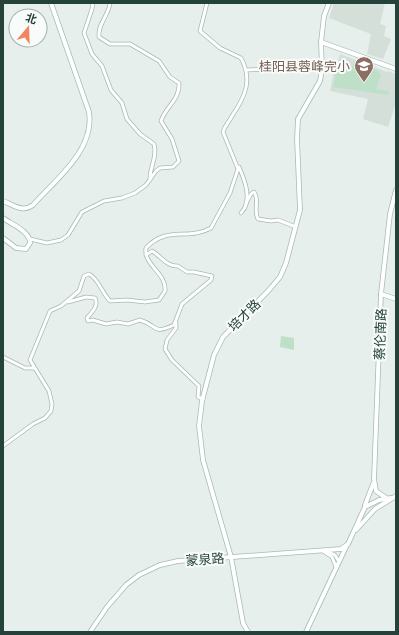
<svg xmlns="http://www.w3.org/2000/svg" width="399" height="635" viewBox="0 0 399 635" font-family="Barlow,'Noto Sans SC',sans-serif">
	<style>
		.built { fill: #d4dfda }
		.green { fill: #bfe0c8 }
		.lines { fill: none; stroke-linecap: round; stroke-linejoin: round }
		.street-casing { stroke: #a8b8b2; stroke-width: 4.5 }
		.secondary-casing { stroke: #a4bbb3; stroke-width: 5.5 }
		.street { stroke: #fff; stroke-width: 3 }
		.secondary { stroke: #fff; stroke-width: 4 }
		.labels { text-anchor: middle; stroke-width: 4; stroke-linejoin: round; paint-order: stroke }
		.education-label { font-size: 13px; fill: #785e54; stroke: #f7fbf9; text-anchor: end }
		.street-label { font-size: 13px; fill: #24423a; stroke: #f7fbf9 }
	</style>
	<rect width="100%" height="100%" fill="#e6efeb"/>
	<g class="built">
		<path d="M 334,3 L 385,3 L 380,24 L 386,26 L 384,36 L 391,39 L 383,59 L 367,54 L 371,34 L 329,18 Z"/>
		<path d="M 340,54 L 387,72 L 388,71 L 396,74 L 396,103 L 388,127 L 363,119 L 368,99 L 330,91 L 336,60 L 338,60 Z"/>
	</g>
	<g class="green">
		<path d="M 354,62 L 376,70 L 381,75 L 376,89 L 389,91 L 388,95 L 333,87 L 338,64 L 341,63 L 352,67 Z"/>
		<path d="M 281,336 L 294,338 L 294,350 L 280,347 Z"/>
	</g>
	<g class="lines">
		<g class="street-casing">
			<g id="street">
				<path d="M 93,3 L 92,9 L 84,33 L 92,54 L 102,66 L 111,90 L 122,103 L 127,119 L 140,134 L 154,144 C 158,157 149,168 150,180"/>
				<path d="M 247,70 L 286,68 L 293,69"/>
				<path d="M 239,167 C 245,181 253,201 241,213"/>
				<path d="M 246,203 L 251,194 L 254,192 C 260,200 253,210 258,219 L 271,221 L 278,220 L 296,227"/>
				<path d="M 30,239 L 47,243 L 61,240 L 68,235 L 82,212 L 104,201 L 122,198 L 135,193 L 146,185 L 156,171 L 160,168 L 173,167 L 179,161 L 172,139 L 161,121 C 166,106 180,100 179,83 L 170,77 L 159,61 L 130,44 L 110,44 L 99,37 C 97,25 109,15 110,3"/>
				<path d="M 68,302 L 86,297 L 95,298 C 99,306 92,312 87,318 L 88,321 L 93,320 L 106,324 L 117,322 L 128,324 L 140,320 C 159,326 152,335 174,325 L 182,304 L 211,280 L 212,276 L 194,272 L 187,272 L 178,266 C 167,267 161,256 152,251 L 146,255"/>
				<path d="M 176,323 L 176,328 L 167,340 L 165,349 L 172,360 L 199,386 L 198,397 L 203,399"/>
				<path d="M 3,357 L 25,368 L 34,368"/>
				<path d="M 3,446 L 33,424 L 45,418 L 51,411 L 52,404 L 49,391 L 30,360 L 50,311 L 61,306 L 79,291 L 84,276 L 89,274 C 98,278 102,293 110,301 L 127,300 L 145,302 L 159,300 L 165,291 C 167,273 143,265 146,248 C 167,225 188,241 211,228 L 230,193 L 238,169 L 223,132 C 225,125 229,122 232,116 C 245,97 253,80 241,58 L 220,48 L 200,31 L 207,3"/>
				<path d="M 323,551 L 332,557 L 336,567"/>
				<path d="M 327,551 L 335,555 L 339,562"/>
			</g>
		</g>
		<g class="secondary-casing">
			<g id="secondary">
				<path d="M 321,42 L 396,69"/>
				<path d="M 3,201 C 14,205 22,213 33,205 C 56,179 95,150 89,112 L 51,3"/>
				<path d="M 3,218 C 11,224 30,231 30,243 L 26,249 L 16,248 L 3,238"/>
				<path d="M 381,294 L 396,299"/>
				<path d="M 386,498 L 376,491 L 374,479 L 381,294 L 390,214 L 396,190"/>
				<path d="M 365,505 L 373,484"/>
				<path d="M 356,530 L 375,509 L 396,496"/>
				<path d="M 90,632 L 107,607 L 126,585 L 139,575 L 160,565 L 178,561 L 341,549 L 348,544 L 365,507 L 379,500 L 391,498"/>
				<path d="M 248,632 L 243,623 L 231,557 L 203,460 L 199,426 L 202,401 L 214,355 L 223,337 L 269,290 L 280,277 L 286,263 L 300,210 L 297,139 L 298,119 L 320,81 L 322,69 L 321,42 L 324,16 L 329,3"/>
				<path d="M 306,632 L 346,547"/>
			</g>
		</g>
		<use href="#street" class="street"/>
		<use href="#secondary" class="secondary"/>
	</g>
	<defs>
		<g id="school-pin" transform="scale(1)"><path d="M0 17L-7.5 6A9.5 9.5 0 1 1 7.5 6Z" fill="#8d6e63" stroke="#f7fbf9"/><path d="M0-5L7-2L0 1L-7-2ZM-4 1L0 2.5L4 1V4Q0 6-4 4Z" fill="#fff"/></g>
	</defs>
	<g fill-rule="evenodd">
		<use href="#school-pin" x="364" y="66"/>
	</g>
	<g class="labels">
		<g class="education-label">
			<text x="350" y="71">桂阳县蓉峰完小</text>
		</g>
		<g class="street-label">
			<text transform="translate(244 315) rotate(-45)" y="5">培才路</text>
			<text transform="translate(380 334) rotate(-88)" y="5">蔡伦南路</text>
			<text transform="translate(205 559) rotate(-4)" y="5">蒙泉路</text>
		</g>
	</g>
	<rect width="399" height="635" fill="none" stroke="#24423a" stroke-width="8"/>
	<g transform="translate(28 28) rotate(19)"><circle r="19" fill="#f7fbf9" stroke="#a3b1ad"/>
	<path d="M0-3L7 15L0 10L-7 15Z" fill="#f4845f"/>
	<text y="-6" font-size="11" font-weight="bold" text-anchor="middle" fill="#24423a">北</text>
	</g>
</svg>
